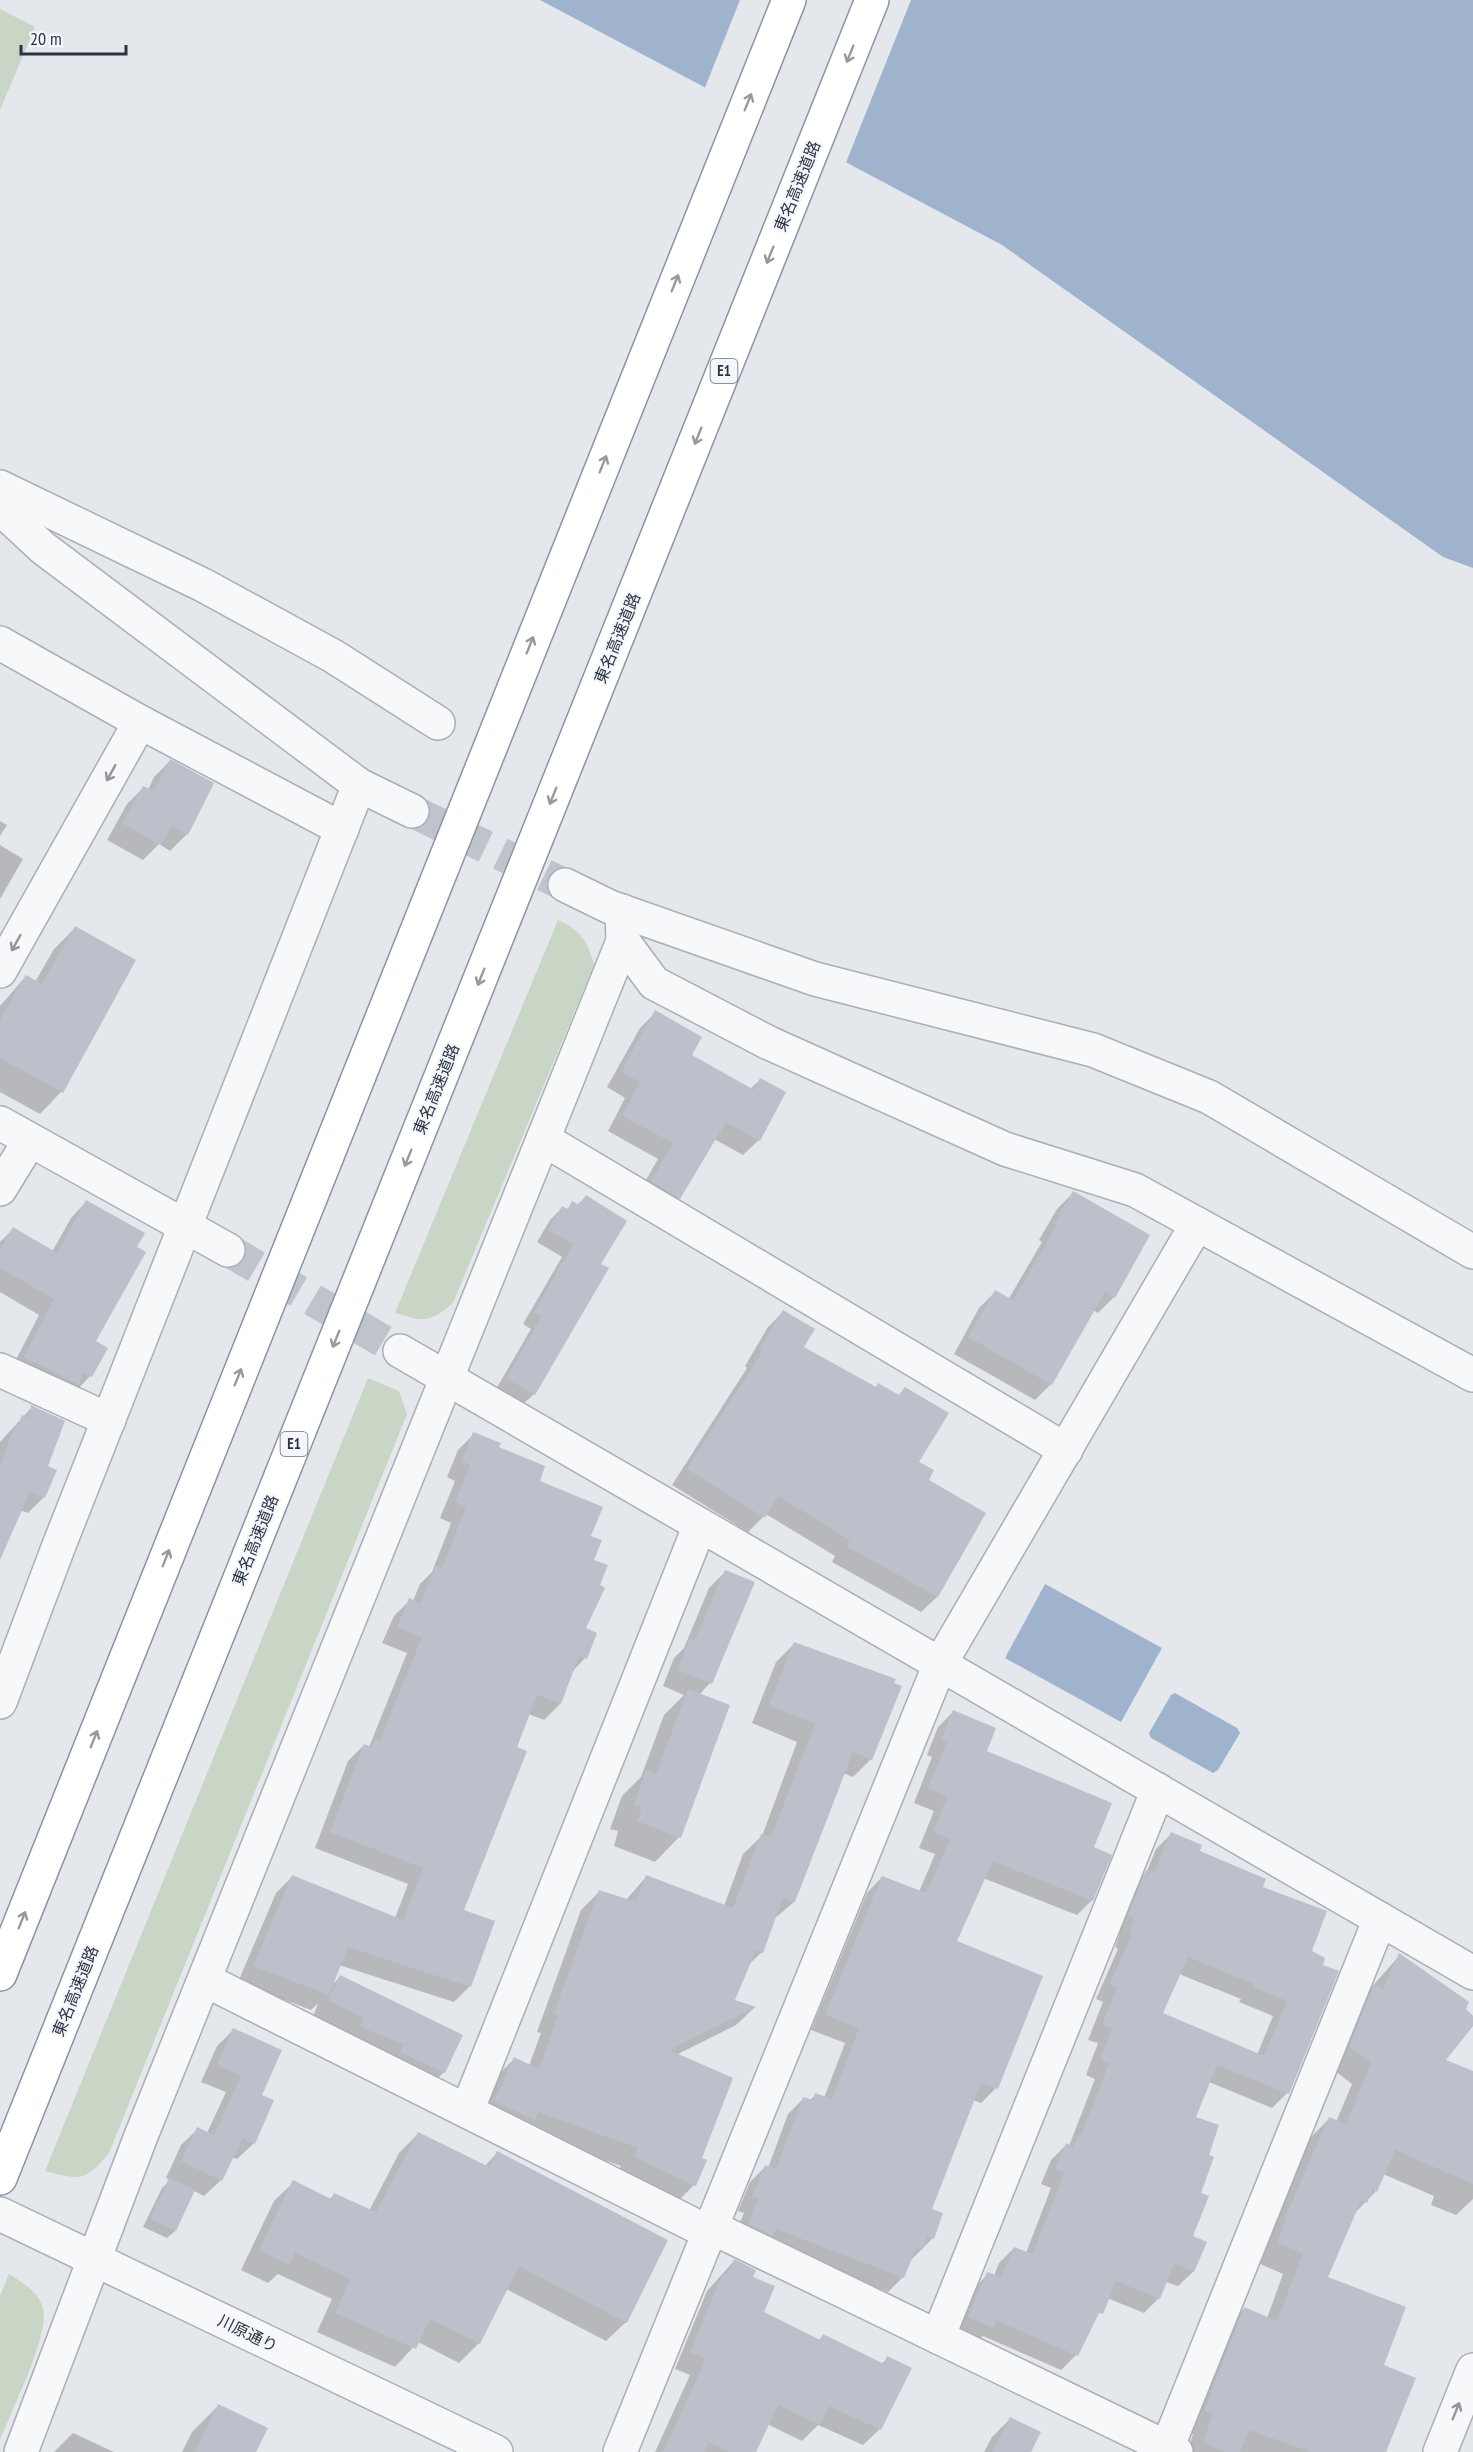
<svg xmlns="http://www.w3.org/2000/svg" width="1473" height="2452" viewBox="0 0 1473 2452" font-family="'PT Sans Narrow','Noto Sans JP',sans-serif">
	<style>
		.green { fill: #c9d6c5 }
		.water { fill: #9fb4cc }
		.pier { fill: #e4e7ec }
		.shadow { fill: #0003; fill-rule: evenodd }
		.building { fill: #bbc0ca; fill-rule: evenodd }
		.lines { fill: none; stroke-linecap: round; stroke-linejoin: round }
		.minor-tunnel { stroke: #bfc3cb; stroke-width: 33; stroke-dasharray: 33 16; stroke-linecap: butt }
		.minor-casing { stroke: #a9aeb7; stroke-width: 36 }
		.tertiary-casing { stroke: #a9aeb7; stroke-width: 36 }
		.motorway-casing { stroke: #8b94a3; stroke-width: 36 }
		.minor { stroke: #f7f8fa; stroke-width: 33 }
		.tertiary { stroke: #f7f8fa; stroke-width: 33 }
		.motorway { stroke: #fff; stroke-width: 33 }
		.oneway { stroke: #959aa2 }
		.oneway2 { stroke: #9196a0 }
		.labels { text-anchor: middle; stroke-width: 4.5; stroke-linejoin: round; paint-order: stroke }
		.shield { fill: #f4f6f9; stroke: #676e7b; stroke-width: 1.5 }
		.shield-label { font-size: 15px; font-weight: bold; fill: #2b3445 }
		.street-label { font-size: 16px; fill: #2b3445; stroke: #f4f6f9 }
	</style>
	<rect width="100%" height="100%" fill="#e4e7ec"/>
	<g class="green">
		<path d="M 0,9 L 35,27 L 0,110 Z"/>
		<path d="M 558,920 C 581,930 588,942 594,965 L 453,1303 C 429,1323 425,1322 395,1313 Z"/>
		<path d="M 368,1378 L 399,1391 L 407,1414 L 109,2153 C 85,2182 81,2180 45,2171 Z"/>
		<path d="M 9,2274 C 23,2283 39,2292 43,2309 C 50,2334 11,2412 0,2440 L 0,2296 Z"/>
	</g>
	<g class="water">
		<path d="M 540,0 L 1473,0 L 1473,568 L 1443,557 L 1002,245 Z"/>
		<path d="M 1045,1584 L 1162,1648 L 1121,1722 L 1005,1658 Z"/>
		<path d="M 1175,1693 L 1237,1728 L 1240,1733 L 1218,1770 L 1213,1773 L 1151,1738 L 1149,1733 L 1171,1695 Z"/>
	</g>
	<path class="pier" d="M 740,0 L 911,0 L 845,165 L 704,90 Z"/>
	<g class="shadow">
		<path d="M 170,761 L 212,783 L 187,834 L 170,851 L 159,844 L 143,860 L 107,840 L 127,804 L 144,787 L 148,790 L 154,777 Z"/>
		<path d="M 0,821 L 7,825 L 0,836 Z"/>
		<path d="M 0,845 L 23,859 L 0,899 Z"/>
		<path d="M 75,928 L 134,961 L 61,1092 L 40,1114 L 0,1092 L 0,1006 L 26,976 L 35,982 L 54,949 Z"/>
		<path d="M 656,1012 L 690,1056 L 750,1089 L 760,1080 L 759,1140 L 743,1155 L 714,1139 L 679,1198 L 664,1213 L 636,1197 L 658,1159 L 608,1131 L 625,1098 L 607,1087 L 640,1028 Z"/>
		<path d="M 1073,1193 L 1114,1297 L 1098,1313 L 1093,1310 L 1051,1384 L 1035,1400 L 954,1354 L 979,1308 L 995,1292 L 1008,1300 L 1042,1242 L 1039,1240 L 1057,1209 Z"/>
		<path d="M 586,1197 L 599,1264 L 534,1394 L 521,1406 L 495,1391 L 531,1329 L 523,1324 L 562,1257 L 537,1242 L 550,1220 L 563,1207 L 566,1210 L 573,1203 L 577,1205 Z"/>
		<path d="M 86,1202 L 135,1248 L 94,1342 L 90,1376 L 75,1392 L 9,1373 L 39,1315 L 0,1292 L 0,1242 L 13,1229 L 52,1252 L 71,1218 Z"/>
		<path d="M 783,1312 L 802,1347 L 875,1388 L 898,1396 L 905,1388 L 917,1462 L 927,1480 L 984,1514 L 937,1597 L 921,1612 L 832,1562 L 835,1556 L 766,1514 L 748,1532 L 672,1485 L 747,1368 L 745,1366 L 768,1327 Z"/>
		<path d="M 32,1407 L 46,1467 L 44,1497 L 28,1513 L 20,1510 L 0,1538 L 0,1442 Z"/>
		<path d="M 474,1434 L 497,1448 L 538,1482 L 589,1537 L 592,1561 L 584,1629 L 585,1658 L 572,1672 L 560,1704 L 544,1720 L 528,1714 L 462,1911 L 470,1986 L 454,2002 L 339,1965 L 331,1986 L 340,1977 L 444,2072 L 427,2089 L 313,2017 L 318,2003 L 311,2010 L 238,1982 L 276,1893 L 292,1877 L 395,1918 L 408,1884 L 315,1848 L 348,1761 L 364,1745 L 369,1747 L 407,1653 L 382,1643 L 394,1616 L 410,1600 L 413,1601 L 420,1584 L 432,1572 L 451,1523 L 440,1518 L 455,1481 L 447,1477 L 458,1450 Z"/>
		<path d="M 725,1572 L 753,1583 L 710,1683 L 699,1695 L 679,1837 L 655,1862 L 614,1846 L 618,1831 L 610,1829 L 622,1796 L 641,1777 L 664,1715 L 684,1695 L 663,1686 L 674,1658 L 684,1648 L 709,1588 Z"/>
		<path d="M 794,1644 L 871,1759 L 853,1777 L 843,1773 L 794,1902 L 774,1919 L 762,1952 L 747,1966 L 733,2000 L 754,2008 L 736,2025 L 676,2055 L 694,2185 L 676,2203 L 617,2175 L 621,2166 L 522,2131 L 477,2119 L 496,2077 L 514,2059 L 529,2066 L 541,2033 L 537,2032 L 581,1910 L 599,1892 L 626,1900 L 646,1877 L 724,1906 L 743,1854 L 762,1836 L 797,1742 L 752,1723 L 776,1662 Z"/>
		<path d="M 953,1712 L 985,1752 L 1092,1848 L 1092,1900 L 1077,1915 L 983,1878 L 955,1942 L 996,2088 L 981,2103 L 973,2100 L 930,2210 L 933,2238 L 909,2262 L 903,2277 L 888,2292 L 762,2244 L 733,2239 L 744,2213 L 738,2211 L 750,2182 L 765,2167 L 768,2168 L 788,2114 L 803,2099 L 809,2101 L 815,2095 L 824,2098 L 845,2043 L 811,2030 L 867,1893 L 882,1877 L 919,1892 L 935,1854 L 919,1848 L 934,1811 L 914,1803 L 932,1757 L 927,1755 L 938,1727 Z"/>
		<path d="M 1171,1834 L 1261,1888 L 1310,1952 L 1287,2093 L 1272,2108 L 1209,2082 L 1194,2118 L 1207,2155 L 1191,2236 L 1205,2242 L 1193,2272 L 1178,2286 L 1166,2282 L 1159,2298 L 1144,2313 L 1107,2298 L 1076,2355 L 1061,2370 L 983,2336 L 977,2342 L 954,2332 L 973,2289 L 988,2274 L 994,2276 L 999,2263 L 1014,2248 L 1026,2253 L 1051,2188 L 1041,2184 L 1051,2160 L 1066,2145 L 1069,2146 L 1095,2079 L 1086,2075 L 1098,2043 L 1088,2040 L 1103,2002 L 1096,1999 L 1118,1949 L 1115,1947 L 1120,1933 L 1114,1930 L 1132,1886 L 1147,1871 L 1156,1849 ZM 1179,1974 L 1241,1999 L 1239,2002 L 1273,2016 L 1257,2055 L 1162,2014 Z"/>
		<path d="M 1400,1955 L 1473,2018 L 1473,2023 L 1443,2060 L 1473,2073 L 1473,2199 L 1456,2215 L 1431,2205 L 1434,2196 L 1383,2174 L 1376,2191 L 1353,2215 L 1326,2277 L 1382,2366 L 1385,2452 L 1187,2452 L 1193,2434 L 1184,2431 L 1224,2329 L 1244,2309 L 1267,2318 L 1283,2274 L 1258,2263 L 1309,2139 L 1329,2119 L 1336,2122 L 1352,2084 L 1330,2067 L 1354,2007 Z"/>
		<path d="M 234,2029 L 254,2143 L 237,2159 L 232,2157 L 221,2180 L 204,2196 L 194,2191 L 175,2231 L 167,2238 L 143,2227 L 162,2188 L 170,2180 L 166,2178 L 181,2145 L 198,2129 L 207,2133 L 226,2092 L 201,2082 L 217,2046 Z"/>
		<path d="M 418,2134 L 484,2167 L 497,2153 L 626,2322 L 606,2341 L 506,2289 L 479,2343 L 459,2363 L 418,2342 L 395,2367 L 317,2332 L 332,2299 L 278,2274 L 268,2283 L 241,2270 L 274,2201 L 294,2182 L 329,2200 L 334,2195 L 369,2211 L 399,2153 Z"/>
		<path d="M 734,2261 L 751,2278 L 762,2312 L 818,2341 L 823,2336 L 881,2364 L 888,2358 L 880,2429 L 863,2445 L 818,2425 L 802,2441 L 767,2424 L 754,2452 L 655,2452 L 690,2375 L 675,2369 L 707,2291 Z"/>
		<path d="M 219,2405 L 254,2452 L 182,2452 L 192,2432 Z"/>
		<path d="M 1010,2419 L 1029,2452 L 984,2452 L 992,2437 Z"/>
		<path d="M 73,2433 L 114,2452 L 54,2452 Z"/>
	</g>
	<g class="building">
		<path d="M 170,759 L 214,783 L 188,835 L 172,826 L 161,845 L 122,823 L 143,786 L 154,791 Z"/>
		<path d="M 75,926 L 136,960 L 63,1093 L 0,1058 L 0,1020 L 26,975 L 42,984 Z"/>
		<path d="M 655,1010 L 702,1037 L 692,1055 L 754,1090 L 760,1078 L 786,1092 L 760,1141 L 726,1122 L 680,1199 L 651,1181 L 673,1143 L 622,1116 L 640,1082 L 621,1072 Z"/>
		<path d="M 1073,1191 L 1150,1235 L 1115,1298 L 1105,1292 L 1052,1385 L 968,1337 L 995,1290 L 1013,1300 L 1057,1225 L 1054,1224 Z"/>
		<path d="M 586,1195 L 627,1221 L 601,1264 L 609,1268 L 535,1395 L 506,1378 L 542,1316 L 534,1312 L 573,1244 L 548,1230 L 562,1206 L 568,1209 L 572,1201 L 579,1205 Z"/>
		<path d="M 86,1200 L 145,1233 L 137,1247 L 146,1252 L 96,1341 L 108,1348 L 92,1377 L 83,1373 L 79,1385 L 24,1357 L 54,1299 L 0,1268 L 0,1249 L 13,1227 L 57,1253 Z"/>
		<path d="M 783,1310 L 815,1329 L 804,1347 L 876,1387 L 878,1383 L 899,1395 L 905,1387 L 949,1413 L 919,1462 L 934,1470 L 929,1480 L 986,1513 L 938,1597 L 846,1546 L 850,1540 L 778,1496 L 765,1518 L 687,1469 L 762,1352 L 759,1350 Z"/>
		<path d="M 31,1405 L 65,1421 L 48,1466 L 57,1470 L 45,1498 L 30,1492 L 0,1560 L 0,1466 L 15,1425 L 18,1426 L 22,1415 L 28,1418 Z"/>
		<path d="M 473,1432 L 501,1443 L 499,1447 L 545,1466 L 540,1481 L 603,1507 L 591,1536 L 602,1540 L 594,1560 L 608,1565 L 600,1585 L 605,1588 L 586,1628 L 597,1633 L 587,1659 L 579,1656 L 561,1704 L 537,1695 L 517,1747 L 527,1751 L 464,1910 L 495,1921 L 471,1987 L 348,1947 L 329,1995 L 253,1966 L 292,1875 L 403,1920 L 423,1868 L 330,1832 L 364,1744 L 372,1747 L 375,1739 L 380,1740 L 422,1637 L 397,1627 L 409,1598 L 420,1603 L 436,1566 L 442,1568 L 466,1507 L 455,1502 L 470,1465 L 462,1461 Z"/>
		<path d="M 725,1570 L 755,1582 L 712,1684 L 678,1670 L 689,1640 L 695,1639 Z"/>
		<path d="M 794,1642 L 896,1679 L 894,1683 L 902,1686 L 872,1760 L 853,1752 L 795,1902 L 783,1898 L 763,1953 L 756,1950 L 735,2000 L 756,2007 L 669,2050 L 733,2078 L 702,2158 L 707,2160 L 696,2186 L 634,2157 L 638,2148 L 538,2112 L 535,2120 L 494,2101 L 514,2057 L 539,2069 L 558,2015 L 554,2013 L 599,1890 L 636,1902 L 646,1875 L 733,1908 L 761,1834 L 771,1837 L 815,1724 L 769,1705 Z"/>
		<path d="M 688,1689 L 730,1705 L 681,1838 L 637,1821 L 642,1807 L 634,1804 L 646,1770 L 656,1774 Z"/>
		<path d="M 953,1710 L 996,1728 L 987,1751 L 1112,1803 L 1094,1847 L 1112,1855 L 1093,1901 L 993,1861 L 957,1941 L 1043,1976 L 998,2089 L 981,2083 L 932,2209 L 943,2213 L 934,2239 L 927,2237 L 922,2250 L 916,2248 L 904,2278 L 776,2229 L 772,2236 L 748,2224 L 758,2198 L 752,2196 L 765,2165 L 776,2169 L 803,2097 L 813,2100 L 815,2093 L 832,2099 L 859,2028 L 825,2015 L 882,1876 L 926,1893 L 950,1839 L 933,1832 L 948,1796 L 928,1788 L 947,1742 L 941,1740 Z"/>
		<path d="M 1171,1832 L 1202,1845 L 1200,1851 L 1266,1879 L 1263,1887 L 1327,1911 L 1312,1951 L 1325,1958 L 1323,1965 L 1339,1971 L 1289,2094 L 1217,2065 L 1196,2117 L 1219,2125 L 1209,2155 L 1214,2157 L 1201,2193 L 1209,2196 L 1193,2236 L 1207,2242 L 1194,2272 L 1174,2264 L 1160,2299 L 1116,2281 L 1103,2314 L 1099,2313 L 1078,2356 L 997,2321 L 993,2328 L 968,2317 L 987,2272 L 1001,2277 L 1014,2247 L 1033,2254 L 1064,2173 L 1055,2169 L 1066,2143 L 1073,2147 L 1079,2134 L 1081,2135 L 1109,2064 L 1100,2060 L 1112,2028 L 1102,2025 L 1117,1987 L 1110,1984 L 1132,1934 L 1129,1932 L 1134,1918 L 1128,1915 L 1146,1870 L 1154,1873 ZM 1188,1957 L 1254,1984 L 1253,1987 L 1287,2001 L 1264,2056 L 1163,2013 Z"/>
		<path d="M 1399,1953 L 1469,2002 L 1466,2009 L 1473,2016 L 1473,2026 L 1446,2060 L 1473,2071 L 1473,2184 L 1395,2150 L 1377,2192 L 1373,2189 L 1367,2203 L 1361,2201 L 1328,2277 L 1406,2307 L 1384,2365 L 1416,2378 L 1386,2452 L 1311,2452 L 1249,2430 L 1240,2452 L 1225,2452 L 1203,2443 L 1213,2414 L 1204,2411 L 1244,2307 L 1277,2321 L 1303,2253 L 1278,2243 L 1287,2213 L 1329,2117 L 1346,2124 L 1371,2063 L 1349,2046 L 1374,1985 L 1383,1989 Z"/>
		<path d="M 340,1975 L 463,2035 L 445,2073 L 400,2052 L 404,2044 L 360,2027 L 363,2018 L 328,2000 Z"/>
		<path d="M 233,2028 L 282,2050 L 262,2095 L 274,2100 L 255,2144 L 243,2138 L 222,2181 L 181,2161 L 197,2127 L 214,2135 L 241,2076 L 217,2065 Z"/>
		<path d="M 418,2132 L 489,2167 L 497,2151 L 668,2240 L 627,2323 L 519,2266 L 480,2344 L 430,2319 L 416,2349 L 335,2313 L 350,2279 L 295,2253 L 289,2265 L 259,2250 L 293,2180 L 331,2199 L 334,2193 L 376,2212 Z"/>
		<path d="M 169,2178 L 195,2190 L 176,2231 L 150,2219 Z"/>
		<path d="M 734,2259 L 756,2270 L 753,2277 L 775,2286 L 764,2312 L 820,2340 L 823,2334 L 884,2364 L 887,2356 L 912,2368 L 881,2430 L 829,2406 L 820,2425 L 778,2405 L 756,2452 L 730,2452 L 709,2442 L 704,2452 L 663,2452 L 706,2359 L 690,2352 L 723,2273 L 727,2274 Z"/>
		<path d="M 218,2404 L 268,2428 L 256,2452 L 195,2452 Z"/>
		<path d="M 1010,2417 L 1041,2432 L 1031,2452 L 992,2452 Z"/>
	</g>
	<g class="lines">
		<g class="minor-tunnel">
			<path d="M 412,811 L 565,885"/>
			<path d="M 228,1250 L 400,1351"/>
		</g>
		<g class="minor-casing">
			<g id="minor">
				<path d="M 0,508 L 43,548 L 359,785 L 412,811"/>
				<path d="M 0,643 L 140,722 L 342,829"/>
				<path d="M 565,885 L 610,907 L 815,979 L 1093,1050 L 1209,1097 L 1473,1252"/>
				<path d="M 623,941 L 654,983 L 769,1043 L 1005,1149 L 1135,1190 L 1473,1375"/>
				<path d="M 0,971 L 140,722"/>
				<path d="M 0,1123 L 228,1250"/>
				<path d="M 543,1139 L 1066,1450"/>
				<path d="M 0,1189 L 30,1140"/>
				<path d="M 400,1351 L 1473,1973"/>
				<path d="M 0,1370 L 109,1420"/>
				<path d="M 0,1702 L 58,1548 L 359,785"/>
				<path d="M 205,1980 L 710,2233"/>
				<path d="M 467,2111 L 700,1525"/>
				<path d="M 711,2227 L 1176,2452"/>
				<path d="M 938,2337 L 1158,1790"/>
				<path d="M 1167,2448 L 1380,1919"/>
				<path d="M 21,2452 L 141,2136 L 623,941 L 622,911"/>
				<path d="M 620,2452 L 940,1664 L 1197,1224"/>
				<path d="M 1440,2452 L 1473,2370"/>
			</g>
		</g>
		<g class="tertiary-casing">
			<g id="tertiary">
				<path d="M 0,487 L 203,585 L 333,656 L 438,723"/>
				<path d="M 0,2214 L 496,2452"/>
			</g>
		</g>
		<g class="motorway-casing">
			<g id="motorway">
				<path d="M 0,1974 L 789,0"/>
				<path d="M 0,2178 L 872,0"/>
			</g>
		</g>
		<use href="#minor" class="minor"/>
		<use href="#tertiary" class="tertiary"/>
		<use href="#motorway" class="motorway"/>
	</g>
	<defs><path id="oneway-shaft" d="M-6 0H5M1.5-3L5.5 0L1.5 3" fill="none" stroke-width="1.6" stroke-linecap="round" stroke-linejoin="round" transform="scale(1.5)"/></defs>
	<g class="oneway">
		<use href="#oneway-shaft" transform="translate(850 54) rotate(112)"/>
		<use href="#oneway-shaft" transform="translate(748 102) rotate(-68)"/>
		<use href="#oneway-shaft" transform="translate(770 255) rotate(112)"/>
		<use href="#oneway-shaft" transform="translate(675 283) rotate(-68)"/>
		<use href="#oneway-shaft" transform="translate(698 436) rotate(112)"/>
		<use href="#oneway-shaft" transform="translate(603 464) rotate(-68)"/>
		<use href="#oneway-shaft" transform="translate(530 645) rotate(-68)"/>
		<use href="#oneway-shaft" transform="translate(553 796) rotate(112)"/>
		<use href="#oneway-shaft" transform="translate(481 977) rotate(112)"/>
		<use href="#oneway-shaft" transform="translate(408 1158) rotate(112)"/>
		<use href="#oneway-shaft" transform="translate(336 1339) rotate(112)"/>
		<use href="#oneway-shaft" transform="translate(238 1377) rotate(-68)"/>
		<use href="#oneway-shaft" transform="translate(166 1558) rotate(-68)"/>
		<use href="#oneway-shaft" transform="translate(94 1739) rotate(-68)"/>
		<use href="#oneway-shaft" transform="translate(22 1920) rotate(-68)"/>
	</g>
	<g class="oneway2">
		<use href="#oneway-shaft" transform="translate(111 773) rotate(119)"/>
		<use href="#oneway-shaft" transform="translate(16 943) rotate(119)"/>
		<use href="#oneway-shaft" transform="translate(1456 2411) rotate(-68)"/>
	</g>
	<g class="labels">
		<g class="shield">
			<rect x="710.5" y="359" width="27" height="24" rx="4.5"/>
			<rect x="280.5" y="1432" width="27" height="24" rx="4.5"/>
		</g>
		<g class="shield-label">
			<text x="724" y="376">E1</text>
			<text x="294" y="1449">E1</text>
		</g>
		<g class="street-label">
			<text transform="translate(797 186) rotate(-68)" y="6">東名高速道路</text>
			<text transform="translate(617 638) rotate(-68)" y="6">東名高速道路</text>
			<text transform="translate(436 1089) rotate(-68)" y="6">東名高速道路</text>
			<text transform="translate(255 1540) rotate(-68)" y="6">東名高速道路</text>
			<text transform="translate(75 1991) rotate(-68)" y="6">東名高速道路</text>
			<text transform="translate(248 2333) rotate(26)" y="6">川原通り</text>
		</g>
	</g>
	<path d="M21 45v9h105v-9" fill="none" stroke="#2b3445" stroke-width="3"/>
	<text x="30" y="45" font-size="18" fill="#2b3445" stroke="#f4f6f9" stroke-width="4.5" paint-order="stroke">20 m</text>
</svg>
